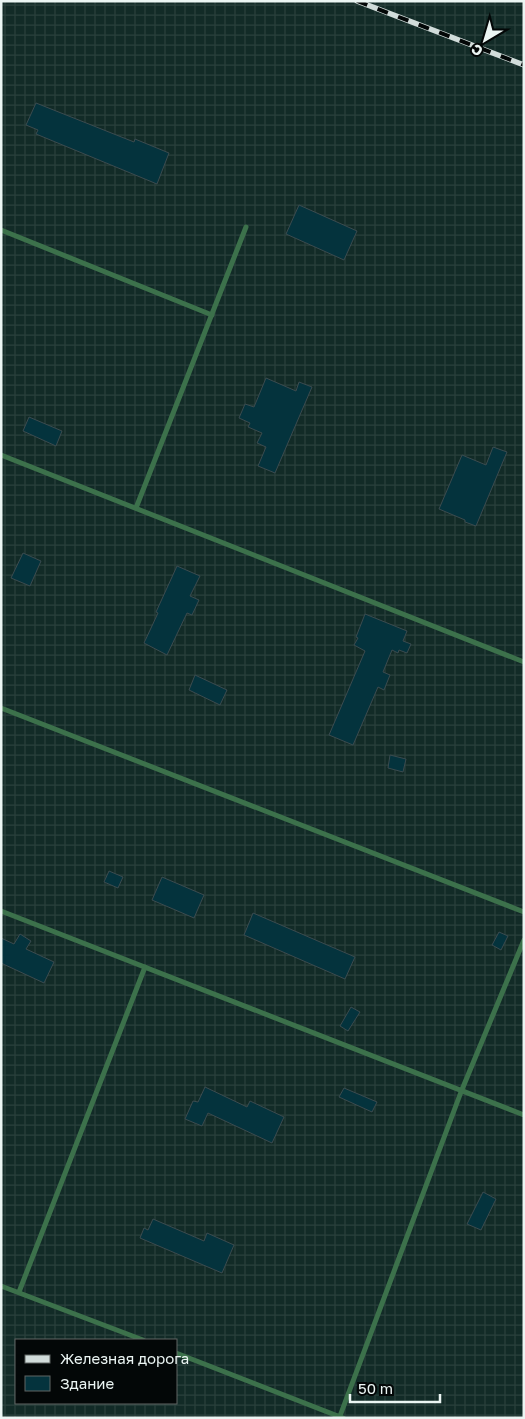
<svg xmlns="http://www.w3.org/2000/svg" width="525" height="1419" viewBox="0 0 525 1419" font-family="'Golos Text',sans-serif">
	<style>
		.industrial { fill: url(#industrial-grid); fill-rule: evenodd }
		.building { fill: #04333d; stroke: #3b4b4f }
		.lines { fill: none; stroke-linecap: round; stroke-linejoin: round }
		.lane { stroke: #3c714b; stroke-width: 5 }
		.rail-casing { stroke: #d1dcda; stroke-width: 5.5 }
		.rail { stroke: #030707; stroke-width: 4; stroke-dasharray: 11; stroke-linecap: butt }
	</style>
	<defs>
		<pattern id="industrial-grid" width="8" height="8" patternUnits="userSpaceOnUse" patternTransform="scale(1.25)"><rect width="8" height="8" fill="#122b27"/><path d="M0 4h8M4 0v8" fill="none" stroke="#29403c"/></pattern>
	</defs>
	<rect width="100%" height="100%" fill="#0f1f1c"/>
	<path class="industrial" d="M 1,1 L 524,1 L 524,1418 L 1,1418 ZM 16,1340 L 176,1340 L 176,1403 L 16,1403 Z"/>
	<g class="building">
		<path d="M 36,103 L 134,142 L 135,139 L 169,153 L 157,184 L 36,134 L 38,130 L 26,125 Z"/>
		<path d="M 299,205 L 357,231 L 344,260 L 286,234 Z"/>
		<path d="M 266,378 L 296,391 L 299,382 L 312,387 L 275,473 L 258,466 L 266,447 L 257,443 L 262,433 L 248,427 L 250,423 L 239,418 L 245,404 L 254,407 Z"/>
		<path d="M 29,417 L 62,431 L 56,446 L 23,431 Z"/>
		<path d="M 493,447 L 507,452 L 476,526 L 465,522 L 465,520 L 439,509 L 462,455 L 486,465 Z"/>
		<path d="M 23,553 L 41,561 L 30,586 L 11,578 Z"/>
		<path d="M 177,566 L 200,576 L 190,596 L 199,600 L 192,615 L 187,613 L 167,655 L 144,643 L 158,613 L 156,612 Z"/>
		<path d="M 365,614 L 407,631 L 403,641 L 411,644 L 407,653 L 399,650 L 398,653 L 392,650 L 383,672 L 390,675 L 384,690 L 378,687 L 353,745 L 329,735 L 365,651 L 354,645 L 358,638 L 356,637 Z"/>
		<path d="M 195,675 L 227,690 L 220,705 L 189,690 Z"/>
		<path d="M 390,755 L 406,759 L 403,772 L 388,768 Z"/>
		<path d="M 109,871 L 123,877 L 118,888 L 104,882 Z"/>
		<path d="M 162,877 L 204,895 L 194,918 L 152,900 Z"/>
		<path d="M 253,913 L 355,957 L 345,979 L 244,935 Z"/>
		<path d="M 499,932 L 508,936 L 501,950 L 492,945 Z"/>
		<path d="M 20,934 L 31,941 L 26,949 L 54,962 L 44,983 L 1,963 L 1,938 L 14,944 Z"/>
		<path d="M 351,1007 L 360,1012 L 348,1031 L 340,1026 Z"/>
		<path d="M 205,1087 L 247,1107 L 250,1101 L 284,1117 L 272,1143 L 208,1113 L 202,1126 L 185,1119 L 193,1101 L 198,1102 Z"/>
		<path d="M 344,1088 L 377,1102 L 372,1112 L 339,1097 Z"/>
		<path d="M 483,1192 L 496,1199 L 481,1230 L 467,1224 Z"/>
		<path d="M 153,1219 L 204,1241 L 207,1233 L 234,1245 L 222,1273 L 140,1238 L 144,1228 L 148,1230 Z"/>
	</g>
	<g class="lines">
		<g class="lane">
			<path d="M 1,230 L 212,315"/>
			<path d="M 1,455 L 524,662"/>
			<path d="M 136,508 L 246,227"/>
			<path d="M 1,708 L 524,912"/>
			<path d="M 1,911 L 524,1115"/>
			<path d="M 1,1286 L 143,1340"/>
			<path d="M 19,1292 L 145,967"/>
			<path d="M 176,1353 L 343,1418"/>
			<path d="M 340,1416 L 461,1092 L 524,940"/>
		</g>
		<g class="rail-casing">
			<path id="rail" d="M 357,1 L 524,65"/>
		</g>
		<use href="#rail" class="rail"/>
	</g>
	<rect width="525" height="1419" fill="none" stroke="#ebf5f3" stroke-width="5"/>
	<rect x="15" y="1339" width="162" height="65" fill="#030707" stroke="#606665"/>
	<rect x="25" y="1355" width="25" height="8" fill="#d1dcda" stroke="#606665"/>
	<text x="60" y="1364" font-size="15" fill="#ebf5f3">Железная дорога</text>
	<rect x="25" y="1376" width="25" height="15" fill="#04333d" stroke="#606665"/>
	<text x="60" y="1389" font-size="15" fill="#ebf5f3">Здание</text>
	<g transform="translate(485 40) rotate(218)" stroke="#030707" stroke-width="4" paint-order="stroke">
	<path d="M0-4L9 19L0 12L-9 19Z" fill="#ebf5f3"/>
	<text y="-8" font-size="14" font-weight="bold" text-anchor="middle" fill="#ebf5f3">С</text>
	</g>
	<path d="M350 1394v8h90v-8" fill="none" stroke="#ebf5f3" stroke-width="2.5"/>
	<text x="358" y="1394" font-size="15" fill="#ebf5f3" stroke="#030707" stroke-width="4" paint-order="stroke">50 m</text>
</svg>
